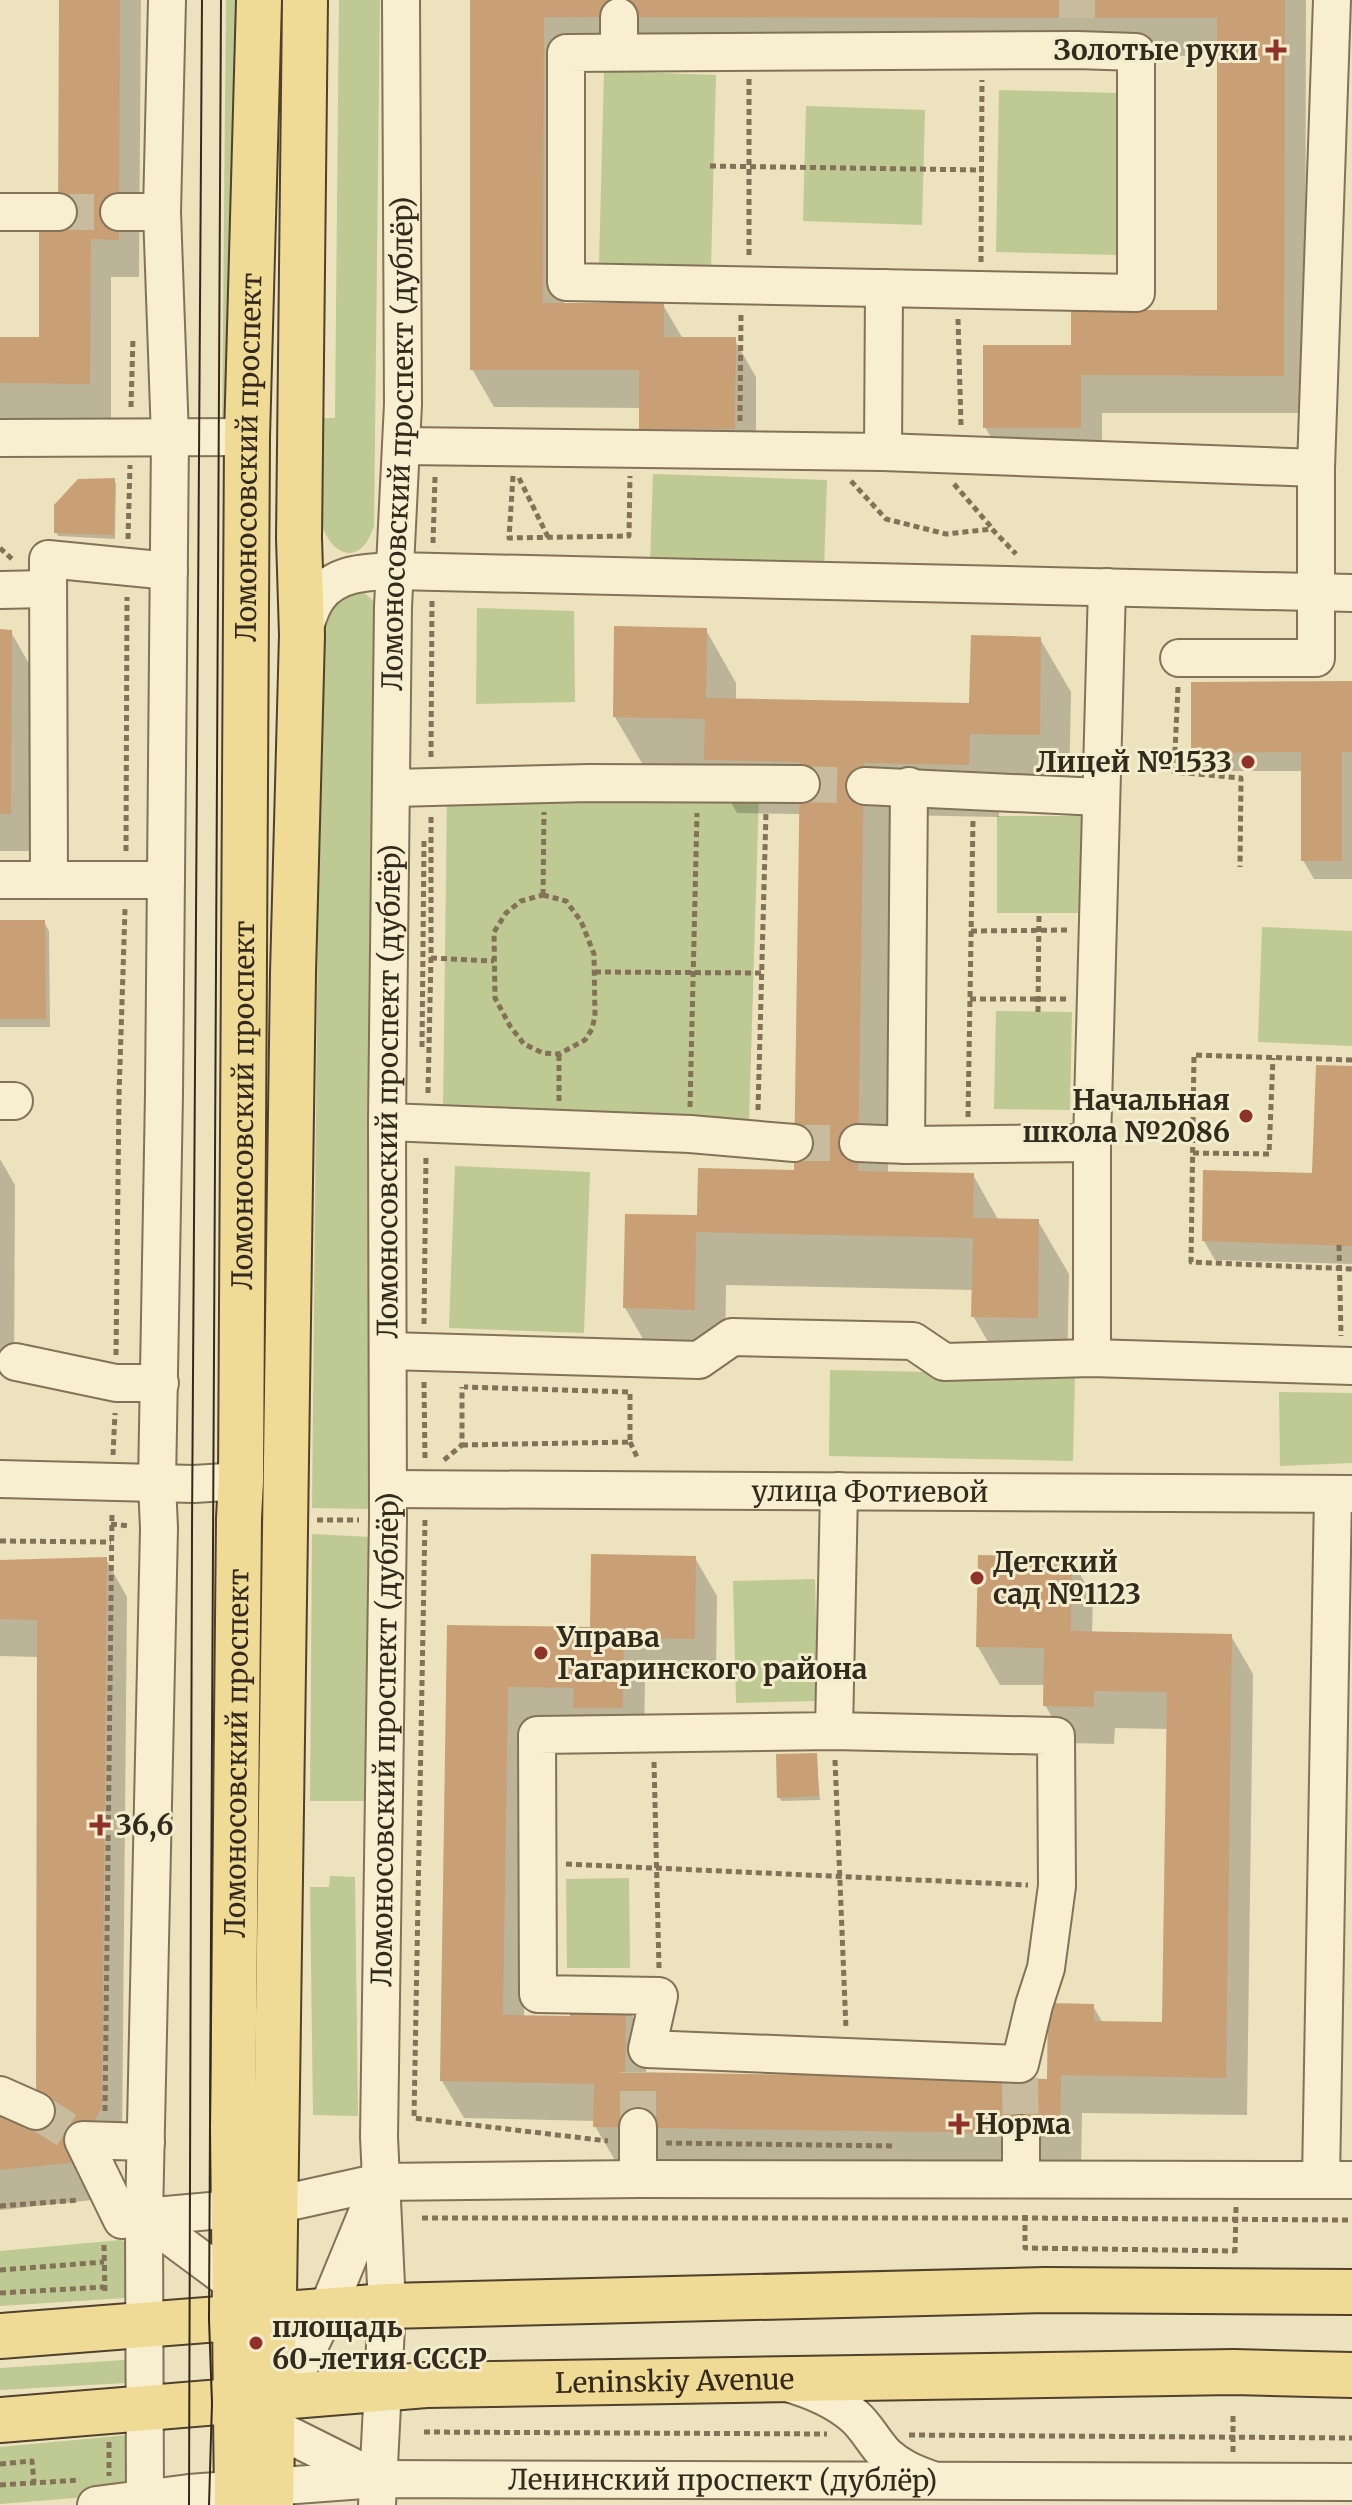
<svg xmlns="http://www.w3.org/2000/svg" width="1352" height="2505" viewBox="0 0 1352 2505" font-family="Merriweather,serif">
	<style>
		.green { fill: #bec993 }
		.shadow { fill: #0003 }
		.building { fill: #c99f75 }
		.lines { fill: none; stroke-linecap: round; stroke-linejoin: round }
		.minor-tunnel { stroke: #c7bd9e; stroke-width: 36; stroke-dasharray: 36 18; stroke-linecap: butt }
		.minor-casing { stroke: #837257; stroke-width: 40 }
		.major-casing { stroke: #50402c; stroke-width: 48 }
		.path { stroke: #837257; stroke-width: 5; stroke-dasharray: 6 4; stroke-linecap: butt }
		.minor { stroke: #f7efd0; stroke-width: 36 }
		.major { stroke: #efda96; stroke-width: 44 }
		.tram { stroke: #33291c; stroke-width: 2 }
		.poi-dot { fill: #90322a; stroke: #f3eccd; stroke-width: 3 }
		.labels { text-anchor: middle; stroke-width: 6; stroke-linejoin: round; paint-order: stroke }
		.poi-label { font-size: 28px; font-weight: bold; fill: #33291c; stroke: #f3eccd; text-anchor: start }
		.street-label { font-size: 28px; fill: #33291c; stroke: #f3eccd }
	</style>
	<rect width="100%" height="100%" fill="#ece2be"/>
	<g class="green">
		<path d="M 226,0 L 243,0 L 236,432 L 222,432 Z"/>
		<path d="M 339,0 L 380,0 L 374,526 C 371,534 367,545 359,550 C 342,560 328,542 323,528 L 323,418 L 335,418 Z"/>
		<path d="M 604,71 L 716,75 L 711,268 L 599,265 Z"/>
		<path d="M 999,90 L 1121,93 L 1118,255 L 996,252 Z"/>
		<path d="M 806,106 L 925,110 L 922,225 L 803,221 Z"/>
		<path d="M 653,474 L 827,480 L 824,570 L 650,564 Z"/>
		<path d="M 362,591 L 376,603 L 371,1509 L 312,1508 L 321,614 L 330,597 Z"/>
		<path d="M 477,608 L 574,611 L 575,702 L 476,704 Z"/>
		<path d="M 759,793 L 749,1122 L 443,1113 L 447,795 Z"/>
		<path d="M 997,816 L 1084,816 L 1085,913 L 997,913 Z"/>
		<path d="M 1262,927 L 1352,931 L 1352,1046 L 1258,1042 Z"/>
		<path d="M 996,1011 L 1072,1012 L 1070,1110 L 994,1109 Z"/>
		<path d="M 455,1166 L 590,1172 L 584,1333 L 449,1328 Z"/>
		<path d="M 830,1370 L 1075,1375 L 1073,1461 L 829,1456 Z"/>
		<path d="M 1279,1392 L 1352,1393 L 1352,1463 L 1280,1466 Z"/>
		<path d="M 312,1534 L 371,1537 L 370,1801 L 310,1801 Z"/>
		<path d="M 815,1579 L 818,1701 L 736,1703 L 733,1581 Z"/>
		<path d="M 330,1876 L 355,1877 L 358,2116 L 313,2115 L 310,1887 L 329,1887 Z"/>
		<path d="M 629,1878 L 630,1968 L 567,1968 L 566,1879 Z"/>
		<path d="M 121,2240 L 127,2243 L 128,2296 L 125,2298 L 0,2306 L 0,2251 Z"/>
		<path d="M 125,2360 L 129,2361 L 129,2382 L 126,2383 L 0,2390 L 0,2368 Z"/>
		<path d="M 128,2435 L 136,2493 L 0,2504 L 0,2447 Z"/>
	</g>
	<g class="shadow">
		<path d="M 61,0 L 141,0 L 139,277 L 111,277 L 111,421 L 0,420 L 0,339 L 41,339 L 60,226 Z"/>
		<path d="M 472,0 L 1306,0 L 1305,413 L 1102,413 L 1102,466 L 1007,465 L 985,427 L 1073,347 L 1219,312 L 1219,56 L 564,54 L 564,305 L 663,305 L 683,339 L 734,339 L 756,377 L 756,466 L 663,466 L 641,428 L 641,408 L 494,407 L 472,369 Z"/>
		<path d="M 114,480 L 116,484 L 115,539 L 58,536 L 56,532 Z"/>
		<path d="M 706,630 L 736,683 L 736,701 L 971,705 L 1040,639 L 1071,692 L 1069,788 L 999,786 L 999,817 L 894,815 L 888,1174 L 973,1175 L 999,1221 L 1038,1221 L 1069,1274 L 1067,1371 L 1004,1369 L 973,1316 L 974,1290 L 726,1285 L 725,1362 L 656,1361 L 625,1308 L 699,1217 L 796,1172 L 801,814 L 737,813 L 713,771 L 646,770 L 615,717 Z"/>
		<path d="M 0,631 L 11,632 L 32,669 L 32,851 L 0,851 Z"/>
		<path d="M 1352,683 L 1352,879 L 1314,879 L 1303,860 L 1303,771 L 1204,771 L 1194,752 Z"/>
		<path d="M 0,922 L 44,922 L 49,931 L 50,1027 L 0,1027 Z"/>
		<path d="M 1352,1068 L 1352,1264 L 1215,1260 L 1204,1241 L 1314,1175 Z"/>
		<path d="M 0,1159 L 15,1185 L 14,1375 L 0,1375 Z"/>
		<path d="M 695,1558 L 717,1596 L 716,1676 L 645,1675 L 644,1746 L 528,1724 L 524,2017 L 572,2018 L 625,2003 L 647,2041 L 646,2074 L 1049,2081 L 1093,2006 L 1103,2023 L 1164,2024 L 1168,1729 L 1115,1728 L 1114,1744 L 1067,1743 L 1045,1705 L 1045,1685 L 1000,1685 L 978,1647 L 1071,1559 L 1093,1596 L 1092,1634 L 1231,1636 L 1253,1674 L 1247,2115 L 1082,2113 L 1081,2172 L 617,2164 L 595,2126 L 595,2121 L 464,2118 L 442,2081 L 449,1627 L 592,1629 Z"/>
		<path d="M 106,1559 L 127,1597 L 122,2146 L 92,2200 L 0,2210 L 0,2117 L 38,2113 L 38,1657 L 0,1656 L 0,1562 Z"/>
		<path d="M 816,1755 L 820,1800 L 781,1801 L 779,1797 Z"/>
	</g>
	<g class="building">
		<path d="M 59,0 L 120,0 L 119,240 L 91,239 L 90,384 L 0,383 L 0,337 L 39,337 L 39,224 L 58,224 Z"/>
		<path d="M 470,0 L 1285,0 L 1284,376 L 1081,375 L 1081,428 L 983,428 L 983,345 L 1071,345 L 1071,310 L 1217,310 L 1217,18 L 544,17 L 543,303 L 664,303 L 664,337 L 736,337 L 735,429 L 639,429 L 639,370 L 470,370 Z"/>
		<path d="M 115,478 L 114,535 L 54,533 L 54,505 L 78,479 Z"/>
		<path d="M 614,626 L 707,628 L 706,698 L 969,703 L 971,635 L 1041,637 L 1040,735 L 970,734 L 969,765 L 864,763 L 858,1171 L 974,1173 L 973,1218 L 1039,1219 L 1038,1318 L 971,1317 L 973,1238 L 696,1232 L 695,1310 L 623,1308 L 625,1214 L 697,1215 L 698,1168 L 794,1170 L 800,762 L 704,760 L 705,719 L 613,717 Z"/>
		<path d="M 0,629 L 12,630 L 11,814 L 0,814 Z"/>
		<path d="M 1352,681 L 1352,752 L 1342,752 L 1342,861 L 1301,861 L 1301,752 L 1191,753 L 1191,682 Z"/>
		<path d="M 0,920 L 45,920 L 46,1019 L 0,1019 Z"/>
		<path d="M 1316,1065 L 1352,1066 L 1352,1246 L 1202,1241 L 1203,1170 L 1312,1173 Z"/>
		<path d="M 591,1554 L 696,1556 L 695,1639 L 624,1638 L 623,1708 L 573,1708 L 574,1688 L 508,1687 L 503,2015 L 570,2016 L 571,2000 L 626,2001 L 625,2072 L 1047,2079 L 1048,2003 L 1094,2004 L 1094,2021 L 1162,2022 L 1167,1692 L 1094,1691 L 1094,1707 L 1043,1706 L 1044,1648 L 976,1647 L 978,1555 L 1072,1557 L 1071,1631 L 1232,1634 L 1226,2078 L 1061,2075 L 1060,2134 L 593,2127 L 594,2084 L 440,2081 L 447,1625 L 590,1627 Z"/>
		<path d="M 107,1557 L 102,2107 L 70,2163 L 0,2170 L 0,2115 L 36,2111 L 37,1620 L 0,1619 L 0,1560 Z"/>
		<path d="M 817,1753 L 819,1796 L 777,1798 L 776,1754 Z"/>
	</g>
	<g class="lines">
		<g class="minor-tunnel">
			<path d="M 1077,0 L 1077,18"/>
			<path d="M 58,212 L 119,212"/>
			<path d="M 801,784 L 865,786"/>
			<path d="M 794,1143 L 858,1143"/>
			<path d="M 1020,2078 L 1021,2134"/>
			<path d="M 36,2111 L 83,2140"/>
			<path d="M 638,2127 L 638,2072"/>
		</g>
		<g class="minor-casing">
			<g id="minor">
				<path d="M 619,17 L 619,51"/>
				<path d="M 1077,50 L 1136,52 L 1136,293 L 566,282 L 566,53 Z"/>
				<path d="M 0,212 L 58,212"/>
				<path d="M 119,212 L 162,212"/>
				<path d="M 0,438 L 247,437"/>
				<path d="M 401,446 L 883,452 L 1316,468"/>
				<path d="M 883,452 L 884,288"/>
				<path d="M 0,590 L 46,589"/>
				<path d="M 303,633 C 307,622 310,607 318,597 C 336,572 367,572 395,571 L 1352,593"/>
				<path d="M 1179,658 L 1316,658 L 1316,468 L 1332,0"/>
				<path d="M 865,786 L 1099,797"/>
				<path d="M 393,788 L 589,783 L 801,784"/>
				<path d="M 0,880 L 166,880"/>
				<path d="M 49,880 L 48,559 L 169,571"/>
				<path d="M 0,1101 L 14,1101"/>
				<path d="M 387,1122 L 690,1134 L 794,1143"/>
				<path d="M 858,1143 L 906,1145 L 1092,1143"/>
				<path d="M 906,1145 L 909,786"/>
				<path d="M 388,1351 L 699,1360 L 732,1337 L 913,1341 L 944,1362 L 1092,1358 L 1352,1366"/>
				<path d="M 1092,1358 L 1092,1143 L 1107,587"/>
				<path d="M 16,1362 L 116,1383 L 160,1383"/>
				<path d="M 0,1479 L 194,1484 L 241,1481"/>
				<path id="s1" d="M 388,1489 L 1352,1494"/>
				<path d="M 834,1731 L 537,1735 L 538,1994 L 659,1996 L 647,2049 L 1020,2064 L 1034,2005 L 1046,1968 L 1057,1886 L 1056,1736 L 834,1731 L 839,1491"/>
				<path d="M 0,2095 L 36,2111"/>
				<path d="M 638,2127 L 638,2179"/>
				<path d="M 1021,2134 L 1021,2179"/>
				<path d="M 1321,2180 L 1333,1494"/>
				<path d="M 144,2217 L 276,2205 L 380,2182 L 638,2179 L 1352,2180"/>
				<path d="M 144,2217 L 252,2297"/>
				<path d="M 122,2220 L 83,2140 L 146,2142"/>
				<path d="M 787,2383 C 812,2390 834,2399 854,2416 C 867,2427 874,2443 886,2455 C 899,2467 913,2473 930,2479"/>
				<path d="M 273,2399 L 295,2376 L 327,2310 L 376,2191"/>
				<path d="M 251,2412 L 273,2427 L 375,2478"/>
				<path id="s2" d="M 96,2505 L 189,2493 L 377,2479 L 1352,2482"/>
				<path d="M 145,2505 L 144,2217 L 159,1528 L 157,1484 L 164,1094 L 170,437 L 162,212 L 167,0"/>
				<path id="s3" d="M 377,2505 L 387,2306 L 379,2137 L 388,1518 L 387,1122 L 393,607 L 403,404 L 401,0"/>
			</g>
		</g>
		<g class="major-casing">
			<g id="major">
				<path d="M 0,2336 L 387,2306 L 1045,2290 L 1352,2292"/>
				<path id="s4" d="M 0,2420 L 426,2385 L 1234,2372 L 1352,2375"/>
				<path id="s5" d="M 237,2505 L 233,2127 L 239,1518 L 241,1481 L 247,437 L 259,0"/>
				<path d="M 271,2505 L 293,973 L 302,635 L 299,538 L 305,0"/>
			</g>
		</g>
		<g class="path">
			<path d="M 749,79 L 749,257"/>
			<path d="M 710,166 L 982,170"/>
			<path d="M 981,262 L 982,80"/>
			<path d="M 958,319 L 961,425"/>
			<path d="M 131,407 L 133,337"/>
			<path d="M 740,421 L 741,315"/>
			<path d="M 513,476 L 509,538 L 629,536 L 630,476"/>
			<path d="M 519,478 L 548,537"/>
			<path d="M 851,481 L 886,519 L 946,534 L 992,529 L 1016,554"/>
			<path d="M 954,484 L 992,528"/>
			<path d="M 128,539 L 130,465"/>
			<path d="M 433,543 L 435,477"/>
			<path d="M 0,548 L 12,559"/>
			<path d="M 1178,687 L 1174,772 L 1241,778 L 1240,867"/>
			<path d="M 431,757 L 432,599"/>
			<path d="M 126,851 L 127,597"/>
			<path d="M 543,895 L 566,901 L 581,921 L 594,954 L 595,1016 L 592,1029 L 585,1040 L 559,1054 L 543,1053 L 524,1044 L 510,1026 L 495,998 L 494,932 L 506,913 L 521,901 Z"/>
			<path d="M 543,895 L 544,812"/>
			<path d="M 971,931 L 1068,930"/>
			<path d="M 431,958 L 494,961"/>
			<path d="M 595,972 L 762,973"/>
			<path d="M 970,999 L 1067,999"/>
			<path d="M 1038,1012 L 1039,913"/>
			<path d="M 422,1047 L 424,841"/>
			<path d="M 1352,1060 L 1194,1055 L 1191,1262 L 1352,1269"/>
			<path d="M 428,1093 L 431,958 L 431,815"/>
			<path d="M 559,1101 L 559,1054"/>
			<path d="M 690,1107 L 697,813"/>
			<path d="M 758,1110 L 766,812"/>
			<path d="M 968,1117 L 973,819"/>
			<path d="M 1193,1153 L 1269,1154 L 1273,1058"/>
			<path d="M 1339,1245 L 1341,1336"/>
			<path d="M 424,1324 L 426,1154"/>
			<path d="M 116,1355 L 119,1096 L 125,909"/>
			<path d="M 424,1382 L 425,1460"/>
			<path d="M 630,1442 L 638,1459"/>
			<path d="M 462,1445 L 630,1442 L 630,1392 L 464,1387"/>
			<path d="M 113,1455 L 115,1413"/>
			<path d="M 444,1460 L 462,1445 L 462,1387"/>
			<path d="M 317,1520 L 359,1520"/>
			<path d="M 425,1520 L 414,2118 L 608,2141"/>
			<path d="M 111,1524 L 130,1526"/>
			<path d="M 0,1541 L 111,1542"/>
			<path d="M 835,1760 L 846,2029"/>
			<path d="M 654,1762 L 659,1968"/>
			<path d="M 566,1864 L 1028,1885"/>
			<path d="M 105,2111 L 112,1513"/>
			<path d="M 666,2143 L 896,2146"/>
			<path d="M 0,2206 L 79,2200"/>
			<path d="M 1025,2215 L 1025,2248 L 1235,2251"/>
			<path d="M 422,2218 L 1025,2218 L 1352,2220"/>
			<path d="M 104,2245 L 105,2295"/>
			<path d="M 1235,2253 L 1236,2207"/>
			<path d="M 0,2270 L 104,2262"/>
			<path d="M 0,2293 L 104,2287"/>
			<path d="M 424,2432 L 827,2434"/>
			<path d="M 909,2435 L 1352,2438"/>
			<path d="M 109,2442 L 109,2476"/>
			<path d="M 1233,2452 L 1233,2413"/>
			<path d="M 0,2464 L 32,2461 L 34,2483"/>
			<path d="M 0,2485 L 80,2480"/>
		</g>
		<use href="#minor" class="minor"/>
		<use href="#major" class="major"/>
		<g class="tram">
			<path d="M 189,2505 L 192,1530 L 202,0"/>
			<path d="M 209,2505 L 212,2403 L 209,2320 L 221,0"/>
		</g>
	</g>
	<g class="poi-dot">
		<path d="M1272 38h8v8h8v8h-8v8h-8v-8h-8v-8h8z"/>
		<circle cx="1248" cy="762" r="8"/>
		<circle cx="1246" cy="1116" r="8"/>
		<circle cx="977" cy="1578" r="8"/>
		<circle cx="541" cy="1653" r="8"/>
		<path d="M96 1813h8v8h8v8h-8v8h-8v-8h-8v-8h8z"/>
		<path d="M955 2112h8v8h8v8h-8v8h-8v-8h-8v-8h8z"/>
		<circle cx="256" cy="2343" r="8"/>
	</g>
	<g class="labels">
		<g class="poi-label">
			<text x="1258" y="60" text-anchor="end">Золотые руки</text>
			<text x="1232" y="772" text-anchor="end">Лицей №1533</text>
			<text x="1230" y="1110" text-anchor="end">Начальная<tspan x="1230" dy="32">школа №2086</tspan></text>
			<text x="993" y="1572">Детский<tspan x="993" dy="32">сад №1123</tspan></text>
			<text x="557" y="1647">Управа<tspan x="557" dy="32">Гагаринского района</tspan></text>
			<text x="116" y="1835">36,6</text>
			<text x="975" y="2134">Норма</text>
			<text x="272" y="2337">площадь<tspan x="272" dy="32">60-летия СССР</tspan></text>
		</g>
		<g class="street-label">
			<text dy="10" stroke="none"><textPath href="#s3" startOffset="2062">Ломоносовский проспект (дублёр)</textPath></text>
			<text dy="10" stroke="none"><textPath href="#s5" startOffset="2048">Ломоносовский проспект</textPath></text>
			<text dy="10" stroke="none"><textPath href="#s3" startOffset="1414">Ломоносовский проспект (дублёр)</textPath></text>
			<text dy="10" stroke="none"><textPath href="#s5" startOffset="1400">Ломоносовский проспект</textPath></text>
			<text dy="10" stroke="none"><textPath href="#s1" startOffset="482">улица Фотиевой</textPath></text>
			<text dy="10" stroke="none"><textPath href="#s3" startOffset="766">Ломоносовский проспект (дублёр)</textPath></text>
			<text dy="10" stroke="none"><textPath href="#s5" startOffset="752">Ломоносовский проспект</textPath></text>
			<text dy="10" stroke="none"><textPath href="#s4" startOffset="676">Leninskiy Avenue</textPath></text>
			<text dy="10" stroke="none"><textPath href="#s2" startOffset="628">Ленинский проспект (дублёр)</textPath></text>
		</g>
	</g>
</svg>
